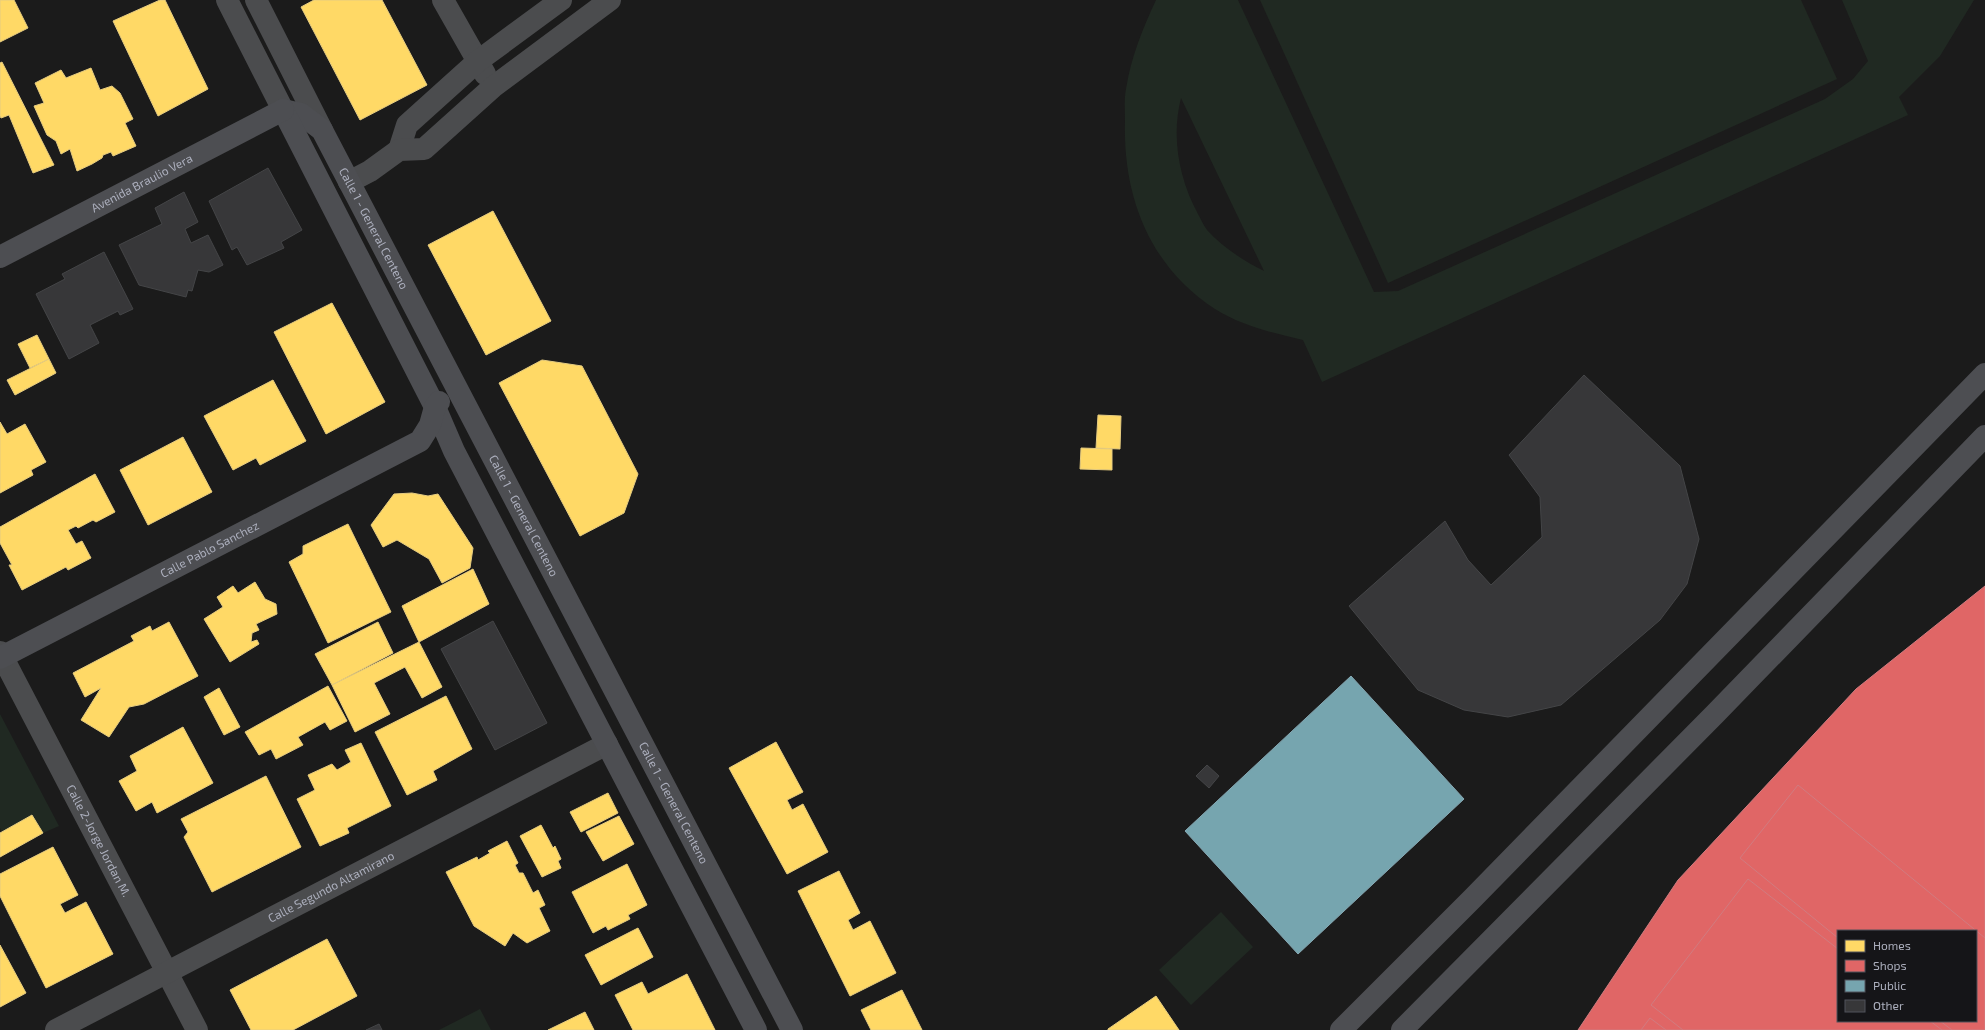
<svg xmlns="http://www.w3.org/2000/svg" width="1985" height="1030" viewBox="0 0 1985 1030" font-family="'Exo 2',sans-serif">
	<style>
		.green { fill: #202922; fill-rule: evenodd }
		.homes { fill: #ffd966; stroke: #e6cc80 }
		.shops { fill: #e06666; stroke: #d07c80; fill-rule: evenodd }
		.public { fill: #76a5af; stroke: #86a8b3 }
		.building { fill: #373739; stroke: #444547 }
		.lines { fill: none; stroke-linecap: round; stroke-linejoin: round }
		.minor { stroke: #4b4c4e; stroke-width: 22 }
		.major { stroke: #4d4e52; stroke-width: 22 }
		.labels { text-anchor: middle; stroke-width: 4; stroke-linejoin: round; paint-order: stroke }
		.street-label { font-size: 12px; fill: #acafbd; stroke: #151518 }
	</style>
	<rect width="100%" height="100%" fill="#1b1b1b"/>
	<g class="green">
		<path d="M 1156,0 L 1238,0 L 1374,292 L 1398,291 L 1825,99 L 1853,79 L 1868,61 L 1842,0 L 1974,0 L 1940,56 L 1899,97 L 1908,115 L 1322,382 L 1303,340 C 1273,333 1242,326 1215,309 C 1150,267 1123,197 1125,122 C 1125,111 1124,99 1126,89 C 1131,57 1143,28 1156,0 ZM 1181,98 L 1264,271 C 1244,261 1222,247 1207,230 C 1203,225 1201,219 1198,214 C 1179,179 1171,137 1181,98 Z"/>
		<path d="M 1260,0 L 1801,0 L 1837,79 L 1388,283 Z"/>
		<path d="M 0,714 L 59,826 L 43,833 L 32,815 L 2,832 L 0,828 Z"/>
		<path d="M 1221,912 L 1253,947 L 1191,1005 L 1159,970 Z"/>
		<path d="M 480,1009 L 491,1030 L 439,1030 Z"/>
	</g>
	<g class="homes">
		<path d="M 0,0 L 14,0 L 28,28 L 0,42 Z"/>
		<path d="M 160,0 L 165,0 L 208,89 L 158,116 L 113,21 Z"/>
		<path d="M 314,0 L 382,0 L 427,85 L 360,120 L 301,7 Z"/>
		<path d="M 2,62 L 54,165 L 33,173 L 9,115 L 1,118 L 0,116 L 0,63 Z"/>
		<path d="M 91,68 L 100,90 L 112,86 L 120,93 L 133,119 L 125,123 L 136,146 L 113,156 L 111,152 L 103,155 L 102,158 L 92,164 L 77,171 L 70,149 L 61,154 L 56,141 L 47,135 L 34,106 L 44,103 L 35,83 L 61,70 L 66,78 Z"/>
		<path d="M 493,211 L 551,321 L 486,355 L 428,245 Z"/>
		<path d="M 332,303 L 385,402 L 326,434 L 274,332 Z"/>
		<path d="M 37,335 L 49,359 L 30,368 L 18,344 Z"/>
		<path d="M 49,359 L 56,373 L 15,395 L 7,380 Z"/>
		<path d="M 542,360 L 582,366 L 638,474 L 624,513 L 580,536 L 499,383 Z"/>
		<path d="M 273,380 L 306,441 L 260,465 L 256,458 L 233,470 L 204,416 Z"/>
		<path d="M 1098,415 L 1121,416 L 1120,449 L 1096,448 Z"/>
		<path d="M 0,422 L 7,434 L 25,424 L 46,462 L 31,470 L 33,475 L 0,493 Z"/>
		<path d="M 183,437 L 212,492 L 148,525 L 120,470 Z"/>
		<path d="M 1081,448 L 1112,449 L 1112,470 L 1080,469 Z"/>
		<path d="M 95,474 L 115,512 L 96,522 L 93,520 L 78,528 L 76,526 L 68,530 L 76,544 L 82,541 L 91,558 L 68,570 L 66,567 L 22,590 L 9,565 L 12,565 L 0,543 L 0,527 Z"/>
		<path d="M 412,493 L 428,496 L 438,494 L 473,548 L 470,568 L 442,583 L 429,559 L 397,540 L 383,547 L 371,525 L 394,494 Z"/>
		<path d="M 348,524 L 391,612 L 328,643 L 289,562 L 303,554 L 303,546 Z"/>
		<path d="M 473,569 L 489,604 L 419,642 L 402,606 Z"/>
		<path d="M 255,582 L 265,599 L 276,604 L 277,614 L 256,624 L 259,630 L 252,633 L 251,642 L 257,640 L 259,644 L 230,662 L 204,619 L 223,607 L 217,597 L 233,586 L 238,593 Z"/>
		<path d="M 169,622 L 198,676 L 144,704 L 129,707 L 109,737 L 81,720 L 101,688 L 85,697 L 73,673 L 134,641 L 131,636 L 150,626 L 152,631 Z"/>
		<path d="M 378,622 L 393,653 L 332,685 L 315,654 Z"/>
		<path d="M 419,642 L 442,687 L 422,698 L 405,667 L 374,683 L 390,714 L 355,732 L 332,685 Z"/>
		<path d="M 328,686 L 347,721 L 330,730 L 325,722 L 298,737 L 303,745 L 276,759 L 271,749 L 259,755 L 245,732 Z"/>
		<path d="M 219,688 L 240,727 L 224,735 L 204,697 Z"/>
		<path d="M 446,696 L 472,749 L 433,771 L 437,780 L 407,795 L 375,732 Z"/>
		<path d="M 183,727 L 213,783 L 157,813 L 152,802 L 136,811 L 119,781 L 137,771 L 130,756 Z"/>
		<path d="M 776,742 L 803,792 L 787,800 L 792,810 L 803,804 L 828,852 L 787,874 L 729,768 Z"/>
		<path d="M 361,743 L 391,806 L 347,828 L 349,833 L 320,846 L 297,799 L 315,790 L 308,775 L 332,764 L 337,770 L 351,762 L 345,750 Z"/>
		<path d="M 266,776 L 301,847 L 212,892 L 184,837 L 188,832 L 181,819 Z"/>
		<path d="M 608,793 L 618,813 L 581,832 L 570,812 Z"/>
		<path d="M 32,815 L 43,833 L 0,857 L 0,833 Z"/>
		<path d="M 619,816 L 634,844 L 603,861 L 586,832 Z"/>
		<path d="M 541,825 L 553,848 L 555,846 L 561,859 L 558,861 L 561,868 L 542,877 L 520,836 Z"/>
		<path d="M 507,841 L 518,863 L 515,865 L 519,873 L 523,873 L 533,893 L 538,890 L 545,905 L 539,908 L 550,931 L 527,943 L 513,933 L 505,946 L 474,926 L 446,872 L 477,857 L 478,860 L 490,853 L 488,851 Z"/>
		<path d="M 53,847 L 78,895 L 60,904 L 65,913 L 86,902 L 113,954 L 46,988 L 0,896 L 0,874 Z"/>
		<path d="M 627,864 L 647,905 L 628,915 L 630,919 L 608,930 L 606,926 L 593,933 L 572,892 Z"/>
		<path d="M 839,871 L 860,913 L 848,920 L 853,930 L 870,921 L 896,973 L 850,996 L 798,891 Z"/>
		<path d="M 638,928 L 653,957 L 601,985 L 585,955 Z"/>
		<path d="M 327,939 L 357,996 L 293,1030 L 251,1030 L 230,990 Z"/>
		<path d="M 0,945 L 26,993 L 0,1007 Z"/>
		<path d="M 687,974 L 715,1030 L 633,1030 L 615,995 L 642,982 L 648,994 Z"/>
		<path d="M 902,990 L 922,1030 L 871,1030 L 861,1010 Z"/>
		<path d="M 1156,996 L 1179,1030 L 1108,1030 L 1108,1029 Z"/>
		<path d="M 585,1012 L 594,1030 L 548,1030 Z"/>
	</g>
	<g class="shops">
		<path d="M 1985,586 L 1985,1030 L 1578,1030 L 1678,880 L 1856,689 ZM 1838,931 L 1976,931 L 1976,1021 L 1838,1021 Z"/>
		<path d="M 1798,785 L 1985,938 L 1985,1030 L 1952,1030 L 1940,1021 L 1976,1021 L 1976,931 L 1838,931 L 1838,938 L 1740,858 Z"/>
		<path d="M 1748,879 L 1838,949 L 1838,1021 L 1930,1021 L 1942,1030 L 1683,1030 L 1651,1005 Z"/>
		<path d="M 1650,1018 L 1666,1030 L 1641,1030 Z"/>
	</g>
	<path class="public" d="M 1351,676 L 1464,799 L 1298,954 L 1185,831 Z"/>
	<g class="building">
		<path d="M 268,168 L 302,230 L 281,242 L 284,248 L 247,265 L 237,247 L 232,250 L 209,201 Z"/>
		<path d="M 184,192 L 198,222 L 185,229 L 191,243 L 208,235 L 223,265 L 209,272 L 198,270 L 192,291 L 188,290 L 186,297 L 139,285 L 119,245 L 162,224 L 155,208 Z"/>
		<path d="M 104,252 L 133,309 L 120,315 L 118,311 L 90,325 L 99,343 L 69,359 L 36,294 L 65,279 L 62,274 Z"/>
		<path d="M 1584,375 L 1680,466 L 1699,539 L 1687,584 L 1660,620 L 1561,705 L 1508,717 L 1464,710 L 1418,690 L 1349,606 L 1445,521 L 1468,560 L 1491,585 L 1542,537 L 1540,497 L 1509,455 Z"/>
		<path d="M 493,621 L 547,723 L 495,750 L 441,649 Z"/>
		<path d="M 1207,765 L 1219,776 L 1209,788 L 1196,776 Z"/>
		<path d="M 379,1024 L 382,1030 L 366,1030 Z"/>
	</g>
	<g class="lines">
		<g class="minor">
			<path d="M 227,0 L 283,110"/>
			<path d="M 256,0 L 322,130"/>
			<path d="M 443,0 L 485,74"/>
			<path d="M 399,150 L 407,125 L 478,61 L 561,0"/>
			<path d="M 349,182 L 370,171 L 399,150 L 424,149 L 493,87 L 610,0"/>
			<path id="s1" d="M 0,652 L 197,1030"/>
			<path id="s2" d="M 56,1030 L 607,744"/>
		</g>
		<g class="major">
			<path id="s3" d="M 283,110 L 301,114 L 322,130 L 792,1030"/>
			<path d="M 283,110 L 435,407 L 454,451 L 756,1030"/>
			<path id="s4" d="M 0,257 L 283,110"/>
			<path id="s5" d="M 0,658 L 420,441 L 430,425 L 435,407 L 439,402"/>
			<path d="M 1341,1030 L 1472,899 L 1985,374"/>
			<path d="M 1402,1030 L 1715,714 L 1985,436"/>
		</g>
	</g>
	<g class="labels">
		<g class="street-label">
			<text dy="4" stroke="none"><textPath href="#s4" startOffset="160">Avenida Braulio Vera</textPath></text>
			<text dy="4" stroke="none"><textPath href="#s3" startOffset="156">Calle 1 - General Centeno</textPath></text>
			<text dy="4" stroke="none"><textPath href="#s3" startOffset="480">Calle 1 - General Centeno</textPath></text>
			<text dy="4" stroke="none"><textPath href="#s5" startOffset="236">Calle Pablo Sanchez</textPath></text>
			<text dy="4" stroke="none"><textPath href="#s3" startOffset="804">Calle 1 - General Centeno</textPath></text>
			<text dy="4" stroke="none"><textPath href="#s1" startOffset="213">Calle 2-Jorge Jordan M.</textPath></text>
			<text dy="4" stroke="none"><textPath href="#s2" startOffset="310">Calle Segundo Altamirano</textPath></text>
		</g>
	</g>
	<rect x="1837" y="930" width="140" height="92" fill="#151518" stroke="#51535a"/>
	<rect x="1845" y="940" width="20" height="12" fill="#ffd966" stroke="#51535a"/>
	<text x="1873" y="950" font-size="12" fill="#acafbd">Homes</text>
	<rect x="1845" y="960" width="20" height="12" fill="#e06666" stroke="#51535a"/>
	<text x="1873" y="970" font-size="12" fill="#acafbd">Shops</text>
	<rect x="1845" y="980" width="20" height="12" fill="#76a5af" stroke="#51535a"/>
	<text x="1873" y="990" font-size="12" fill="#acafbd">Public</text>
	<rect x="1845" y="1000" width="20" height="12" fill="#373739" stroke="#51535a"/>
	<text x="1873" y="1010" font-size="12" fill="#acafbd">Other</text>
</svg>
